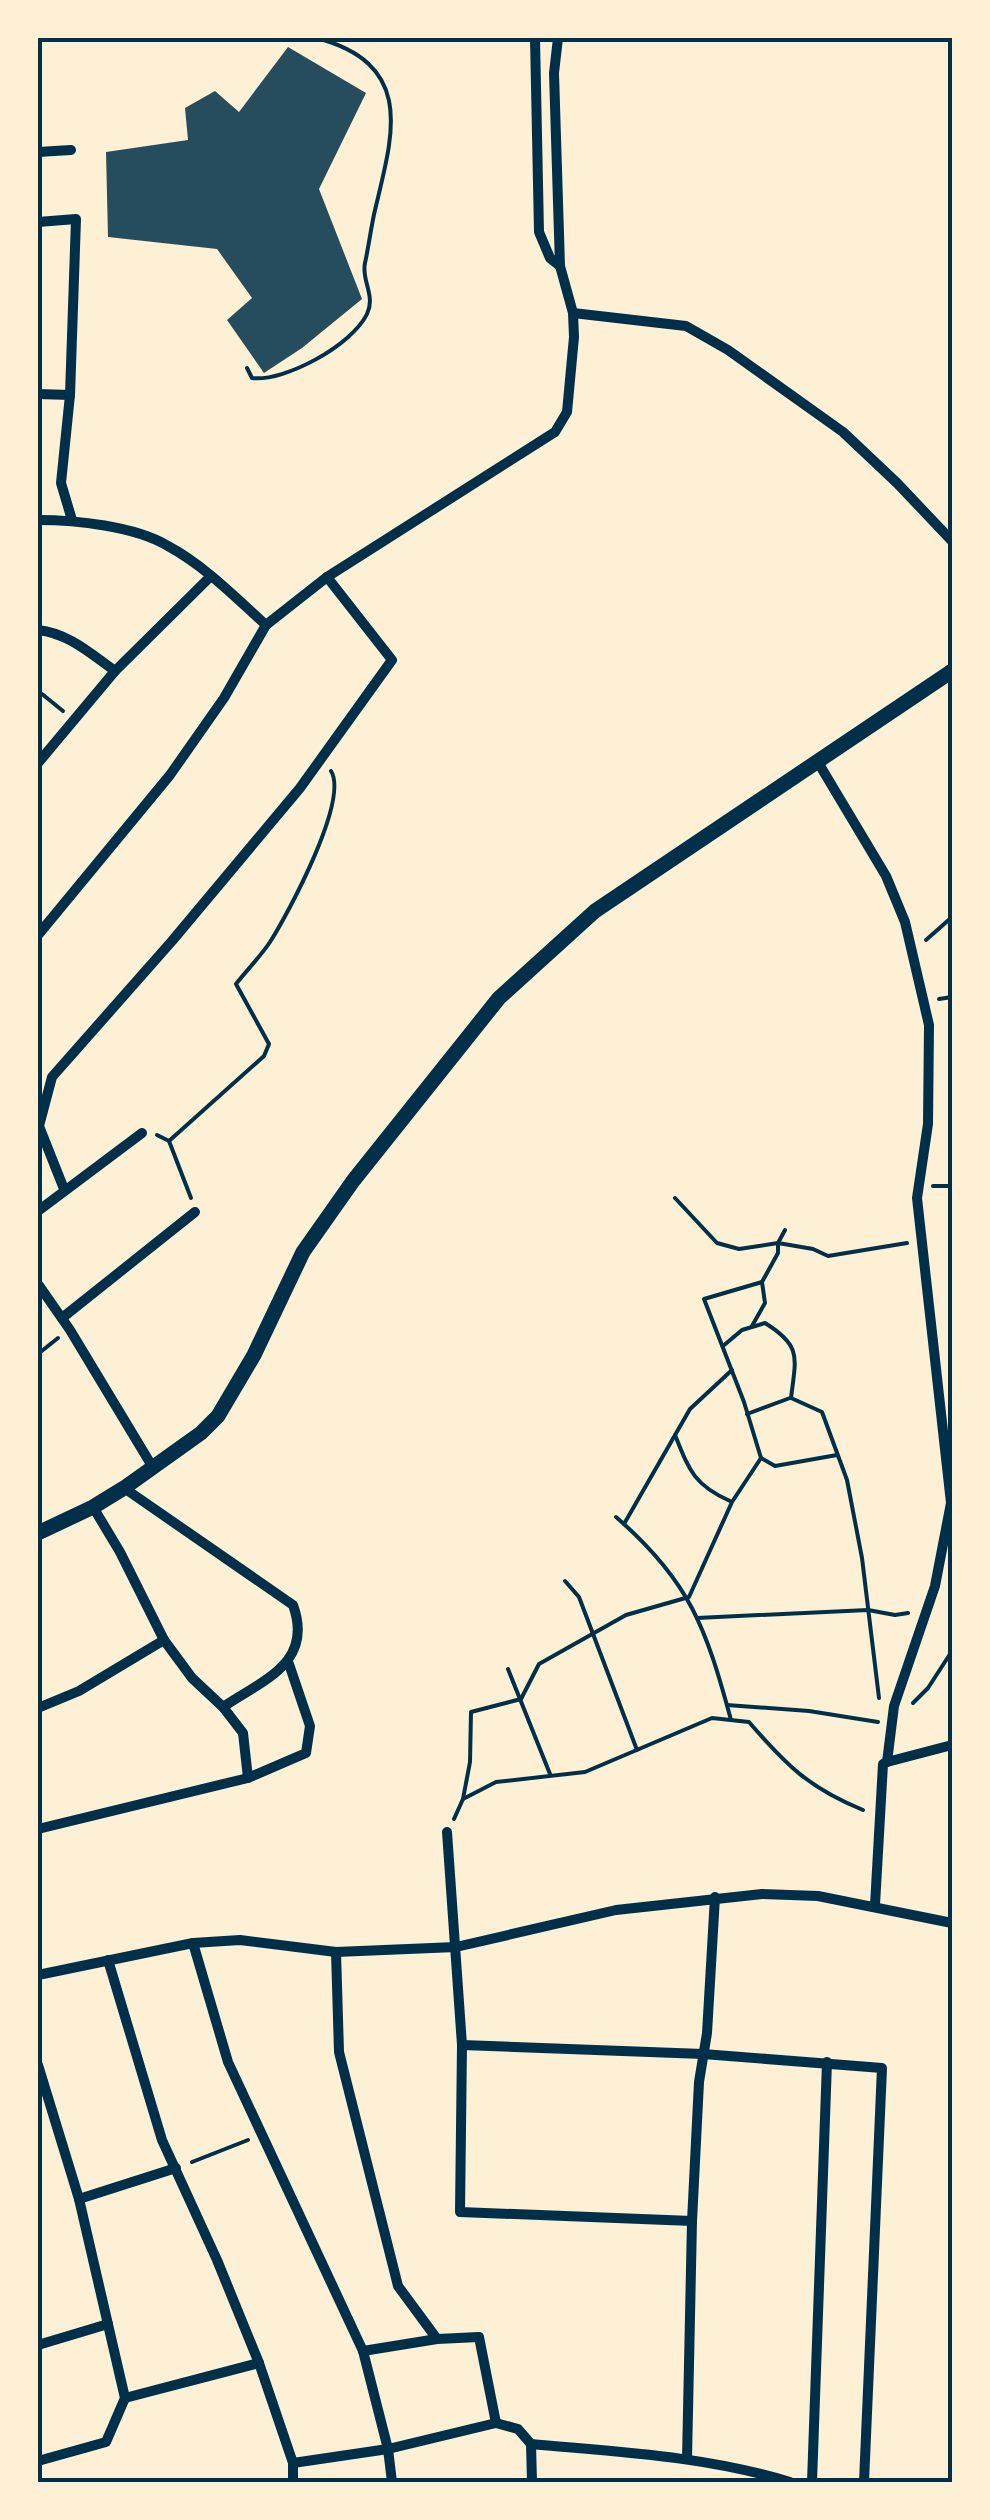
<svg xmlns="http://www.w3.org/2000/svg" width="990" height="2520" viewBox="0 0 990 2520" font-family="'Roboto Condensed',sans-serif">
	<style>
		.building { fill: #264d5e }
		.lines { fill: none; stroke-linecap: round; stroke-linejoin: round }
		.path { stroke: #003049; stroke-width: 4 }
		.minor { stroke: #003049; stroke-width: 10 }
		.tertiary { stroke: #003049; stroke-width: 15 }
		.neatline { fill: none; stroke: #003049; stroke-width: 4 }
	</style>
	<rect width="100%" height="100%" fill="#fdf0d5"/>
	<path class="building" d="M 288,47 L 366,93 L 319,189 L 362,299 L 302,348 L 264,373 L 227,320 L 252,298 L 217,249 L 108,237 L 106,152 L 188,140 L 185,108 L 215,91 L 239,112 Z"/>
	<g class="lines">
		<g class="path">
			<path d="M 247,368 L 252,378 C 285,382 352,345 367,314 C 376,296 361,280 365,263 C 369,245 371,227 375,210 C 393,134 416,65 317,38"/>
			<path d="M 38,695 L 42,694 L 63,711"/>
			<path d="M 926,940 L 952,917"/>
			<path d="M 939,999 L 952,997"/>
			<path d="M 157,1135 L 169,1141 L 191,1198"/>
			<path d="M 169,1141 L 264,1056 L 269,1044 L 236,984 C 247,970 260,957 270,942 C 289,912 349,800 331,771"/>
			<path d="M 933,1186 L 952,1186"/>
			<path d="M 675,1198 L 717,1243 L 739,1249 L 778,1243 L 813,1249 L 828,1256 L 907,1243"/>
			<path d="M 752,1326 L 765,1303 L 762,1282"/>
			<path d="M 723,1346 L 742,1330 L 765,1323 C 802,1346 796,1357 791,1398 L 822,1412 L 847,1480 L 862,1558 L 879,1698"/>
			<path d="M 38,1354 L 58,1338"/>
			<path d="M 747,1414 L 790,1398"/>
			<path d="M 675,1435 C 689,1470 694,1485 730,1501"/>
			<path d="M 761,1458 L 775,1466 L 837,1455"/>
			<path d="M 616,1517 C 690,1581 706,1628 731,1720"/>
			<path d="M 624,1524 L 690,1409 L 732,1370"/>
			<path d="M 565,1581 L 579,1597 L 637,1750"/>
			<path d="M 697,1618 L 868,1610 L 895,1615 L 908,1613"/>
			<path d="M 508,1669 L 550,1774"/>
			<path d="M 913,1703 L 928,1688 L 952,1651"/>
			<path d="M 727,1705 L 809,1711 L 878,1722"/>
			<path d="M 463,1799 L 470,1762 L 471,1712 L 521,1699 L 539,1664 L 626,1615 L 689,1597 L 732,1502 L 761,1458 L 744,1402 L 704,1299 L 762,1282 L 778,1253 L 778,1243 L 785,1230"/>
			<path d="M 454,1819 L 463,1799 L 496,1782 L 585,1772 L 712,1718 L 749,1722 C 786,1765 809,1788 863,1810"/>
			<path d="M 192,2162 L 248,2140"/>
		</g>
		<g class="minor">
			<path d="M 535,38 L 539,232 L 550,258 L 560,266"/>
			<path d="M 38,152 L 71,150"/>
			<path d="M 38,222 L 76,219 L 70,395 L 61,483 L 72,520"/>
			<path d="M 573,313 L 686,326 L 728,350 L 843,432 L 897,483 L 952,541"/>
			<path d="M 38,394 L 70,395"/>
			<path d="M 38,520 C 75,520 135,526 168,546 C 205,566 235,597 266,625"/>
			<path d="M 38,630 C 68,633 91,654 115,671"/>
			<path d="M 38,763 L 115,671 L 211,576"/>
			<path d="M 819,764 L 886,876 L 905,922 L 929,1025 L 928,1124 L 917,1198 L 951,1503 L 935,1586 L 894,1706 L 887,1762 L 883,1764 L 875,1905"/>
			<path d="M 38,935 L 170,775 L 224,698 L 266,625 L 327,577 L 555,432 L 567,412 L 574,337 L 573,313 L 560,266 L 554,73 L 558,38"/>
			<path d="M 64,1189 L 39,1126 L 52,1077 L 172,941 L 300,788 L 392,660 L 327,577"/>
			<path d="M 38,1211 L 142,1133"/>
			<path d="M 38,1284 L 70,1330 L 152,1466"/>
			<path d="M 62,1318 L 195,1212"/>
			<path d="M 124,1488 L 293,1605 C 314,1663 263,1680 223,1707"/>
			<path d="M 93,1507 L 120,1552 L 164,1640 L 192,1678 L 223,1707 L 243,1733 L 248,1778"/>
			<path d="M 38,1708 L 79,1691 L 164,1640"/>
			<path d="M 887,1762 L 952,1745"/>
			<path d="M 38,1829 L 248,1778 L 306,1753 L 310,1726 L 289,1664"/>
			<path d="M 447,1832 L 462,2045 L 460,2212 L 692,2221"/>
			<path d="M 193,1943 L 228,2062 L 363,2351 L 388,2449 L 392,2482"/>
			<path d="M 336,1952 L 339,2052 L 398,2286 L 437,2339"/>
			<path d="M 108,1960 L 162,2140 L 217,2260 L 259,2363 L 293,2463 L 293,2482"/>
			<path d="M 38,1975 L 193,1943 L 240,1940 L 336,1952 L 456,1947 L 616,1910 L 762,1894 L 818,1896 L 952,1923"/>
			<path d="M 462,2045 L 703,2054 L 882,2068 L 864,2482"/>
			<path d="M 38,2065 L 79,2199 L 125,2398 L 106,2442 L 38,2461"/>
			<path d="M 79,2199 L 176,2168"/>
			<path d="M 38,2345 L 108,2324"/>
			<path d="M 363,2351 L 437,2339 L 479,2337 L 496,2423"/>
			<path d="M 125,2398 L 259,2363"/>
			<path d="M 531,2444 L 532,2482"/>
			<path d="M 687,2459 L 692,2221 L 699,2082 L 707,2033 L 715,1897"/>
			<path d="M 293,2463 L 388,2449 L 496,2423 L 518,2429 L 531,2444 C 618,2452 706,2456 790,2482"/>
			<path d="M 812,2482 L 827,2062"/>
		</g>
		<path class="tertiary" d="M 38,1533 L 93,1507 L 124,1488 L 201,1433 L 218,1416 L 254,1355 L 303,1252 L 353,1181 L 499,998 L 595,911 L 952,671"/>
	</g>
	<rect width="990" height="2520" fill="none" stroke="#fdf0d5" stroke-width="80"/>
	<rect x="40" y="40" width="910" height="2440" class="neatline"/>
</svg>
